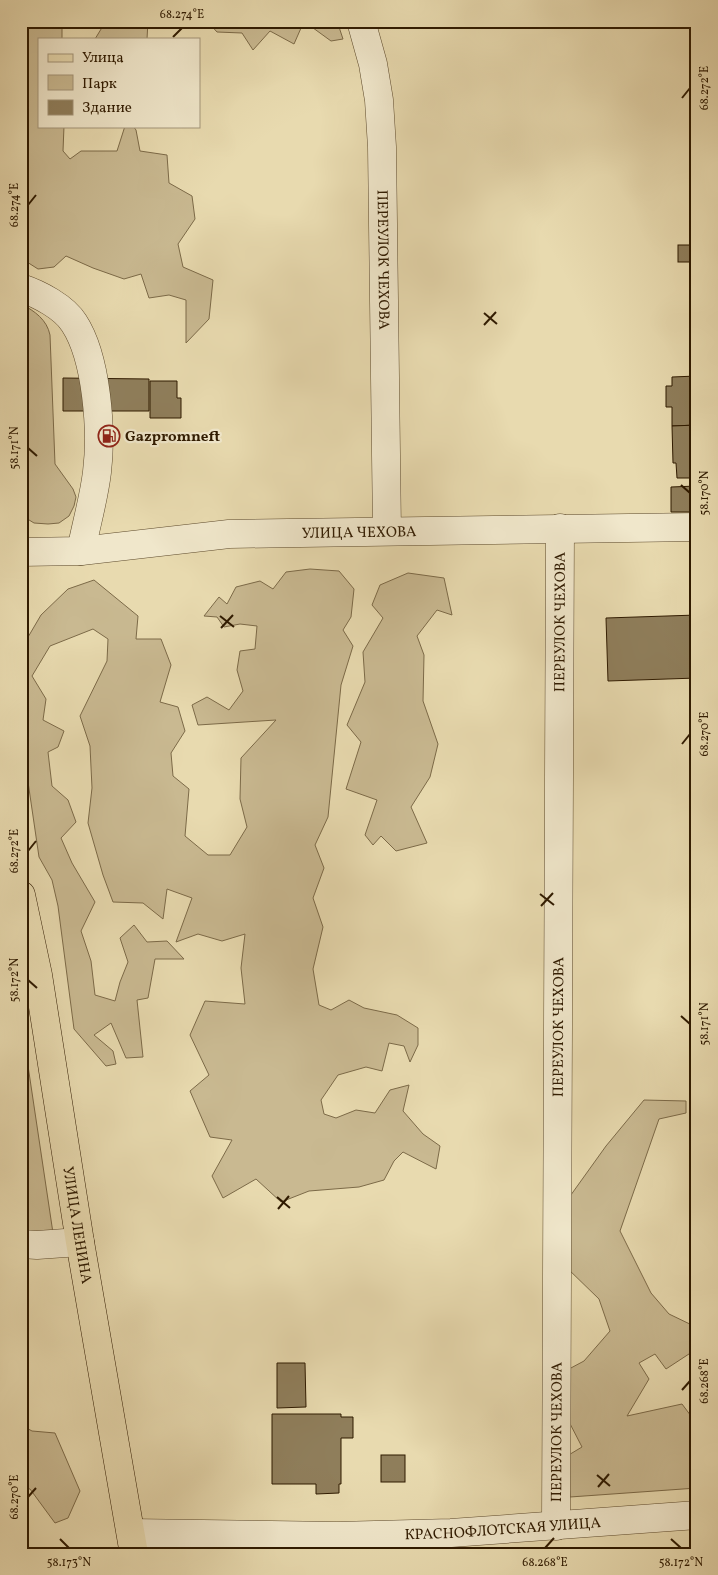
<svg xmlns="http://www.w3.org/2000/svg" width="718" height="1575" viewBox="0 0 718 1575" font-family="Vollkorn,serif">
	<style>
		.green { fill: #c9b991; stroke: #7c6a48 }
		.building { fill: #8f7e5b; stroke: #2f1a00 }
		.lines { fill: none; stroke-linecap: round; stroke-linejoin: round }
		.minor-casing { stroke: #5d4a2c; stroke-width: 29 }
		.major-casing { stroke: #2f1a00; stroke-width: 29 }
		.minor { stroke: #f0e7cb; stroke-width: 28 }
		.major { stroke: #e8daaf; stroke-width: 28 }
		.ticks { fill: none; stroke: #2f1a00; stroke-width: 2 }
		.labels { text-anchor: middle; stroke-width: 4.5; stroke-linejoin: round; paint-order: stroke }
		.street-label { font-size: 15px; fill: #2f1a00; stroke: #f0e7cb }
		.poi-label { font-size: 15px; font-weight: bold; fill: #2f1a00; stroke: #f0e7cb; text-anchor: start }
		.neatline { fill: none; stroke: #2f1a00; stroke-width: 2 }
		.ticks-label { font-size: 12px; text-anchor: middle; fill: #2f1a00 }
	</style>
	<rect width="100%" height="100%" fill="#e8daaf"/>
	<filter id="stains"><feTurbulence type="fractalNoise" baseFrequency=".004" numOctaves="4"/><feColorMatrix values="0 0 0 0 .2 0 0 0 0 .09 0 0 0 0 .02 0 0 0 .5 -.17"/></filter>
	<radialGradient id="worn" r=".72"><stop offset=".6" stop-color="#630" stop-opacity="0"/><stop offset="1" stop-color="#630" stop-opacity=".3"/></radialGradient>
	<g class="green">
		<path d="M 21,21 L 62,21 L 62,39 L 39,39 L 39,126 L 64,126 L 63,151 L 70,159 L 81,151 L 117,151 L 125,126 L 133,126 L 136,130 L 140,151 L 167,155 L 169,183 L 192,196 L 195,219 L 178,244 L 183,267 L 213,280 L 209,319 L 186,343 L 186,300 L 169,295 L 149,298 L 141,274 L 124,279 L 93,268 L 66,256 L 54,267 L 38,269 L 27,262 L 25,230 L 21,229 Z"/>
		<path d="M 106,21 L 148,21 L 147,39 L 95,39 Z"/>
		<path d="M 207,21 L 288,21 L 289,24 L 296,21 L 337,21 L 343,39 L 331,41 L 309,25 L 301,28 L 294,44 L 270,31 L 253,50 L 242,33 L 217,32 Z"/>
		<path d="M 21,304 C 35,311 47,320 50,335 L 55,464 L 73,489 L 76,497 L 74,506 L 69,516 L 59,523 L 48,524 L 34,523 L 21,515 Z"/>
		<path d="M 310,569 L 339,571 L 354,589 L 351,617 L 343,630 L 353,646 L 341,685 L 328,817 L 315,845 L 324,868 L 313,898 L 323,927 L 313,969 L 319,1005 L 331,1010 L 349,1000 L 364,1008 L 397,1015 L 418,1028 L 418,1045 L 410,1062 L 404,1046 L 389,1043 L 382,1071 L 366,1067 L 338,1075 L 321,1100 L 324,1114 L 336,1118 L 356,1110 L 375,1113 L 390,1090 L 409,1085 L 403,1111 L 423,1134 L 440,1146 L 436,1169 L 403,1152 L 394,1161 L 384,1180 L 359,1187 L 309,1191 L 281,1202 L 256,1179 L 223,1198 L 212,1176 L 232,1140 L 210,1137 L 190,1091 L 209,1075 L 190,1035 L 205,1001 L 245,1004 L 241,968 L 245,934 L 222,941 L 198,934 L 176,942 L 192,898 L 167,889 L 163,919 L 143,903 L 113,902 L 103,875 L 88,823 L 92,788 L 90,746 L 80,716 L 107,661 L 108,639 L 93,629 L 50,646 L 32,676 L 46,699 L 43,720 L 64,731 L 58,747 L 48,752 L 52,786 L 68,800 L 76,822 L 61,838 L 72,863 L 95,902 L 81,931 L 91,961 L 95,995 L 115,1001 L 120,982 L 128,962 L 120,938 L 134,925 L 147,942 L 167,941 L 184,959 L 155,959 L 148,998 L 137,1000 L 143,1057 L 126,1058 L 111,1023 L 94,1035 L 113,1051 L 116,1064 L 106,1066 L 74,1029 L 58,906 L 52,880 L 39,857 L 21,734 L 21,649 L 41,615 L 68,589 L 94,580 L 138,616 L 136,639 L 161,639 L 171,665 L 160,702 L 178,707 L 185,731 L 171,753 L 173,776 L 189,789 L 185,836 L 208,855 L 230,855 L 247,827 L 240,799 L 241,758 L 276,720 L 198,725 L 192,705 L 207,697 L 229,710 L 243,691 L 237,670 L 240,651 L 255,649 L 257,626 L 240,624 L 224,627 L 217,617 L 204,616 L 219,597 L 227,604 L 236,587 L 260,581 L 273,589 L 286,572 Z"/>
		<path d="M 408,573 L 444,578 L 452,615 L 437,610 L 417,636 L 424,655 L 423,701 L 438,744 L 430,777 L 411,807 L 427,843 L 396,851 L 381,836 L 373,845 L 365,835 L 377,800 L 346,789 L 361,742 L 347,725 L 365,682 L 363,652 L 383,618 L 372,605 L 380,585 Z"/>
		<path d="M 21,1019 L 53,1233 L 21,1232 Z"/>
		<path d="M 644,1100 L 686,1101 L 686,1113 L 659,1119 L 620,1231 L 651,1293 L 669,1314 L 696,1327 L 692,1352 L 666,1369 L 655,1354 L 639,1363 L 649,1379 L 627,1416 L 682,1404 L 697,1424 L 697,1488 L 570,1497 L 567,1456 L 582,1447 L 565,1414 L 569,1369 L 584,1361 L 610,1331 L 599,1299 L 565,1266 L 568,1199 L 606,1146 Z"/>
		<path d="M 21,1425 L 32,1431 L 55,1433 L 80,1491 L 68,1518 L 55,1523 L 30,1489 L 21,1487 Z"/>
	</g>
	<g class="building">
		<rect x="678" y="245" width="19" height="17"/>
		<rect x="692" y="268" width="5" height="44"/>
		<path d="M 697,376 L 697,425 L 672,426 L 672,407 L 666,407 L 666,386 L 672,386 L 672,377 Z"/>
		<path d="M 63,378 L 149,379 L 149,411 L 63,411 Z"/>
		<path d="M 150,381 L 177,381 L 177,398 L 181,398 L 181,418 L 150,418 Z"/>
		<path d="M 697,425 L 697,463 L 695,463 L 695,478 L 677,478 L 676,463 L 673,463 L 672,426 Z"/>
		<path d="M 697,486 L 697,512 L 671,512 L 671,487 Z"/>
		<path d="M 697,615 L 697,678 L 608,681 L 606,618 Z"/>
		<path d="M 277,1363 L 305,1363 L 306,1407 L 277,1408 Z"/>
		<path d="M 272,1414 L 341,1414 L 341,1417 L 353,1417 L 353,1438 L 341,1438 L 341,1484 L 339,1484 L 339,1493 L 316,1494 L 316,1484 L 272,1484 Z"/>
		<rect x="381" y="1455" width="24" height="27"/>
	</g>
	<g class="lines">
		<g class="minor-casing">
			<g id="minor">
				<path id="s1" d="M 361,21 L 373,64 L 379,100 L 382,147 L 387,531"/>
				<path d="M 21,288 C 39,294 64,307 74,323 C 97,358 102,431 97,472 C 94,498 86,525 81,551"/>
				<path id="s2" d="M 21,552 L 81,551 L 229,534 L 697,527"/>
				<path d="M 21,1244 L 37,1245 L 80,1242"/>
				<path id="s3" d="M 556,1526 L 560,528"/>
				<path id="s4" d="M 131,1533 L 337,1536 L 451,1533 L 697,1515"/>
			</g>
		</g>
		<g class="major-casing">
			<g id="major">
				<path id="s5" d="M 21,895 L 38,975 L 80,1242 L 134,1554"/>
			</g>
		</g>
		<use href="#minor" class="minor"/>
		<use href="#major" class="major"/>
	</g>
	<path class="ticks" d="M 173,37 L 182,28M 682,98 L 690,88M 28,205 L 36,195M 484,313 L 497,324M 484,325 L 496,312M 28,448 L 37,456M 681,485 L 690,493M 220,616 L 234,627M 221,628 L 233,615M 682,744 L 690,734M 28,851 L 36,841M 540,894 L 554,905M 541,906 L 553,893M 28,980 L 37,988M 681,1016 L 690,1024M 277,1197 L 290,1208M 278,1209 L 289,1196M 682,1390 L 690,1381M 597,1475 L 610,1486M 598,1487 L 609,1474M 28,1497 L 36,1488M 60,1539 L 69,1548M 671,1539 L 681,1548M 545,1548 L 554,1538"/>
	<defs>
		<g id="fuel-ring" transform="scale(1.125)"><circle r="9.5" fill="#f0e7cb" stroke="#8f2418" stroke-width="1.5"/><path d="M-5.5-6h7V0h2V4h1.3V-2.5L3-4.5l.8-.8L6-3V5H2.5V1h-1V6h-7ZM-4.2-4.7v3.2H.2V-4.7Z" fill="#8f2418"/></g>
	</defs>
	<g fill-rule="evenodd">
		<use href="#fuel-ring" x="109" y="436"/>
	</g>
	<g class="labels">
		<g class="street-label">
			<text dy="5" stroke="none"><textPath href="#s1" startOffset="241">ПЕРЕУЛОК ЧЕХОВА</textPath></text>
			<text dy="5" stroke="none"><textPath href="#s2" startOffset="339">УЛИЦА ЧЕХОВА</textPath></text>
			<text dy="5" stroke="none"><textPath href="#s3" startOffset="904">ПЕРЕУЛОК ЧЕХОВА</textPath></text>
			<text dy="5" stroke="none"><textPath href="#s3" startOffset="499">ПЕРЕУЛОК ЧЕХОВА</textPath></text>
			<text dy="5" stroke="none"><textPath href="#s5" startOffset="335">УЛИЦА ЛЕНИНА</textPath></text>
			<text dy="5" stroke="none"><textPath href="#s3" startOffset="94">ПЕРЕУЛОК ЧЕХОВА</textPath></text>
			<text dy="5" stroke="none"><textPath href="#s4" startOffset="372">КРАСНОФЛОТСКАЯ УЛИЦА</textPath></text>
		</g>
		<g class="poi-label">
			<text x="125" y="441">Gazpromneft</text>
		</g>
	</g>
	<rect width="718" height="1575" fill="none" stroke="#e8daaf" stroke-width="55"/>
	<rect x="38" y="38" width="162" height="90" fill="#f0e7cb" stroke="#a3957a"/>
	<rect x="48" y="54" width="25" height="8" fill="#e8daaf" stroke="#a3957a"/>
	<text x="82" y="62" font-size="15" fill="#2f1a00">Улица</text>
	<rect x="48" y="75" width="25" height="15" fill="#c9b991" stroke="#a3957a"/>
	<text x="82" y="88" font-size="15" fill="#2f1a00">Парк</text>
	<rect x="48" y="100" width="25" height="15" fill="#8f7e5b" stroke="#a3957a"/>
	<text x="82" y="112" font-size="15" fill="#2f1a00">Здание</text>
	<rect x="28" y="28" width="662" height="1520" class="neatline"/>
	<g class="ticks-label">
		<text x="182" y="18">68.274°E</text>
		<text transform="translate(704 88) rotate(-90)" y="4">68.272°E</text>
		<text transform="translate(14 205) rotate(-90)" y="4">68.274°E</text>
		<text transform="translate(14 448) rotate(-90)" y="4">58.171°N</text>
		<text transform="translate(704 493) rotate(-90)" y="4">58.170°N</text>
		<text transform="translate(704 734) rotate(-90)" y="4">68.270°E</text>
		<text transform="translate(14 851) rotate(-90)" y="4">68.272°E</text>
		<text transform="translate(14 980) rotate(-90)" y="4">58.172°N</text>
		<text transform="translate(704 1024) rotate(-90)" y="4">58.171°N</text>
		<text transform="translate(704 1381) rotate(-90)" y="4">68.268°E</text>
		<text transform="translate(14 1497) rotate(-90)" y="4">68.270°E</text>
		<text x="69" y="1566">58.173°N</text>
		<text x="545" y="1566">68.268°E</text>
		<text x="681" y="1566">58.172°N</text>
	</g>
	<rect width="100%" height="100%" filter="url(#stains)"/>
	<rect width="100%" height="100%" fill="url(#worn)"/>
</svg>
